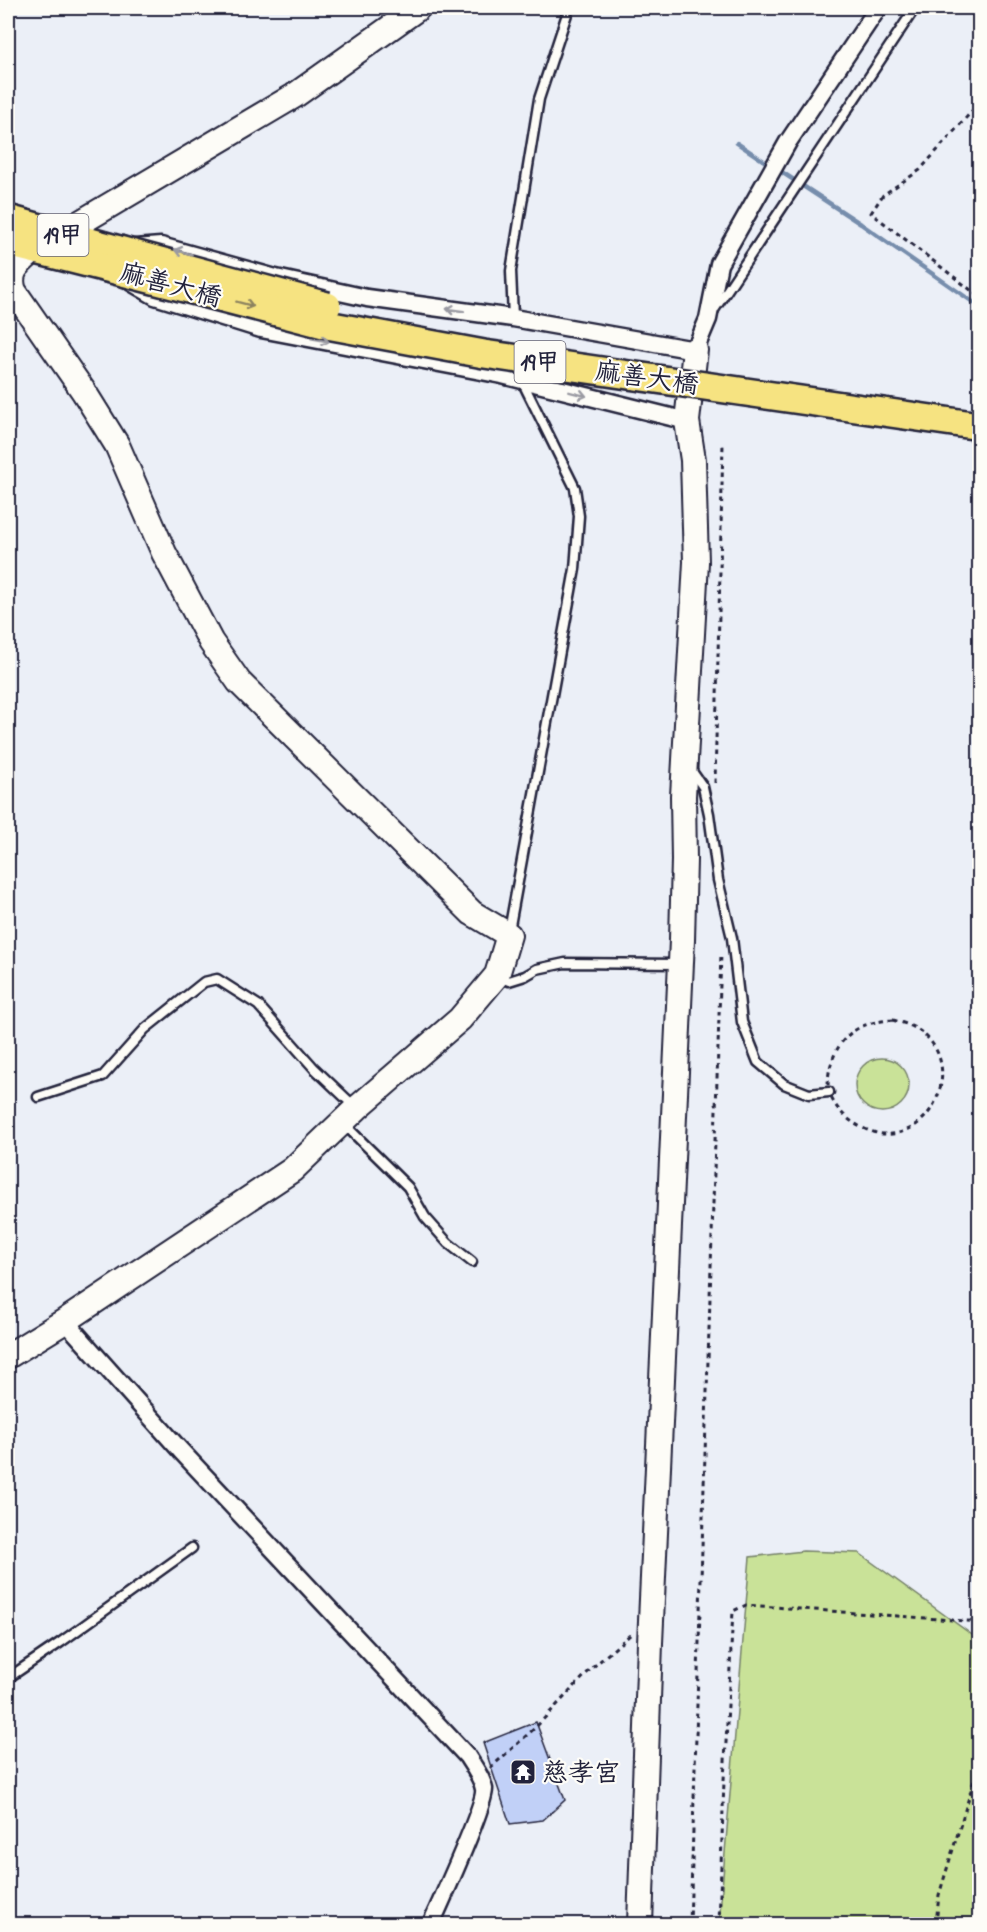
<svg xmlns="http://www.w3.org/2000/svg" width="987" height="1932" viewBox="0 0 987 1932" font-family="'Indie Flower','LXGW WenKai TC',sans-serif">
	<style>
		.green { fill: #c9e298; stroke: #76826a; stroke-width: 1.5 }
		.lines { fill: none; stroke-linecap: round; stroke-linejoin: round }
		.stream { stroke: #768dac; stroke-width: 4.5 }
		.building { fill: #c1d0f7; stroke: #22223b; stroke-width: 1.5 }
		.lane-casing { stroke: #22223b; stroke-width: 13 }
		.street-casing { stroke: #22223b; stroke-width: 21 }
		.secondary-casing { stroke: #22223b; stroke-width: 28 }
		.primary-casing { stroke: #22223b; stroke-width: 32 }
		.path { stroke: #22223b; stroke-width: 3; stroke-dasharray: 4.5 4.5; stroke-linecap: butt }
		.lane { stroke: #fdfcf7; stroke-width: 8 }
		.street { stroke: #fdfcf7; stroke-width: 16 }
		.secondary { stroke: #fdfcf7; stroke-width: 24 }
		.primary { stroke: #f6e381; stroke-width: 27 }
		.primary-bridge-casing { stroke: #22223b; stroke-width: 32; stroke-linecap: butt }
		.primary-bridge { stroke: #f6e381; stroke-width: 27 }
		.oneway { stroke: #9a9aa2 }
		.oneway2 { stroke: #8c825e }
		.labels { text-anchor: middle; stroke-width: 4.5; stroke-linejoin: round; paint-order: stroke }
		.shield { fill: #fdfcf7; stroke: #646373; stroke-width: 1.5 }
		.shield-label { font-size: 24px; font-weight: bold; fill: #22223b }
		.street-label { font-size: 26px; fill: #22223b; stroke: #fdfcf7 }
		.poi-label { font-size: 26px; fill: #22223b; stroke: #fdfcf7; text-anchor: start }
	</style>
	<rect width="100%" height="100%" fill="#ebeff7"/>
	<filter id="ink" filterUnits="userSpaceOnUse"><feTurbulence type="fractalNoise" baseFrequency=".0167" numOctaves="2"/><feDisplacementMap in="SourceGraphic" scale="12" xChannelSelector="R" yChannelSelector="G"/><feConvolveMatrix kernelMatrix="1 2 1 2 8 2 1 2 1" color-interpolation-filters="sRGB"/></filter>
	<g filter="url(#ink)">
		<g class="green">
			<circle cx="882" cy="1085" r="27"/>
			<path d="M 803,1551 L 859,1553 L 979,1640 L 979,1924 L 719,1924 L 750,1557 Z"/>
		</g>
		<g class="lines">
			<g class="stream">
				<path d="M 737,143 L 770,165"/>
				<path d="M 777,169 L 861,224 L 980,307"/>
			</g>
		</g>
		<path class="building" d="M 536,1722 L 565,1800 L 543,1820 L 510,1824 L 483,1743 Z"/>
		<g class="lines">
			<g class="lane-casing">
				<g id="lane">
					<path d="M 714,310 L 915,8"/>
					<path d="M 513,318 L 511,271 L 539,99 L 569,8"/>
					<path d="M 691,770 L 703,787 L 709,814 L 718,880 L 732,938 L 742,1022 L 758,1062 L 784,1084 L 809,1094 L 829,1092"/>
					<path d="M 509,931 L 575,569 L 579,516 L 575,488 L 522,381"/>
					<path d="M 497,976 L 509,981 L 525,976 L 537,969 L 565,963 L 678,964"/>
					<path d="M 38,1097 L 103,1076 L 145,1029 L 204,982 L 217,979 L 258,1005 L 314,1068 L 354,1106"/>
					<path d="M 343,1123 L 408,1187 L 425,1217 L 448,1243 L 472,1262"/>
					<path d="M 8,1678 L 61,1642 L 192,1548"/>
				</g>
			</g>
			<g class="street-casing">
				<g id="street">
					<path d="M 135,248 L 161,246 L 276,278 L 367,298 L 513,318 L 695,350 L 708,319 L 719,264 L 788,142 L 878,8"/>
					<path d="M 131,282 L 155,296 L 261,329 L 502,375 L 687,421"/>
					<path d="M 65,1321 L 181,1451 L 467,1756 C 473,1766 482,1777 484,1789 C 486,1803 440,1904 431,1924"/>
				</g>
			</g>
			<g class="secondary-casing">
				<g id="secondary">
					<path d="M 8,1356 L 65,1321 L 292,1170 L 357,1108 L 460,1019 L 497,975 L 509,935 L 472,913 L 239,682 L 211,642 L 164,553 L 117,445 L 84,392 L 14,291 C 7,271 20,263 34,250 L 294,96 L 418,8"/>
					<path d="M 640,1924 L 650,1643 L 682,940 L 684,860 L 683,796 L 696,562 L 693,460 L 687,421 L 695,350"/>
				</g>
			</g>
			<g class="primary-casing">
				<g id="primary">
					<path d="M 8,219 L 119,250"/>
					<path d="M 8,243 L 107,268"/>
				</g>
			</g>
			<g class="path">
				<path d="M 980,102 L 920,170 L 883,195 L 871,213 L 980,297"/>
				<path d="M 715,783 L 723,443"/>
				<path d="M 893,1020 C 899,1022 905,1023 911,1026 C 975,1057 929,1158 865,1129 C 849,1122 837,1111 830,1095 C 827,1088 828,1075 830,1068 C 839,1034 859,1022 893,1020 Z"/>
				<path d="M 490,1768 L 536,1727 L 592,1668 L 631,1634"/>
				<path d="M 690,1924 L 721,953"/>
				<path d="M 719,1924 L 724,1780 L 733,1611 L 746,1605 L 980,1622"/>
				<path d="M 936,1924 L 939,1895 L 980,1761"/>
			</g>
			<use href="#lane" class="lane"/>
			<use href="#street" class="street"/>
			<use href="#secondary" class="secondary"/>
			<use href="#primary" class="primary"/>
			<g class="primary-bridge-casing">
				<g id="primary-bridge">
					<path d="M 119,250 L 327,306"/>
					<path d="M 107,268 L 327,325 L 484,354 L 980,426"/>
				</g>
			</g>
			<use href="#primary-bridge" class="primary-bridge"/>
		</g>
		<defs><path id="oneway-shaft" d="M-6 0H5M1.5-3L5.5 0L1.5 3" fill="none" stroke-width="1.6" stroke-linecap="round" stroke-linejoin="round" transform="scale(1.5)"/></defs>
		<g class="oneway">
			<use href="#oneway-shaft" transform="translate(183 252) rotate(-165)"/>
			<use href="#oneway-shaft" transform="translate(455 310) rotate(-172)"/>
			<use href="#oneway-shaft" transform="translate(320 340) rotate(11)"/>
			<use href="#oneway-shaft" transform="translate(578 394) rotate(14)"/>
		</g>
		<use class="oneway2" href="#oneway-shaft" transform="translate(245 304) rotate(15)"/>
	</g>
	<defs>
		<g id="temple-square" transform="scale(1.35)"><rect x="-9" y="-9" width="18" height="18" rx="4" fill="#22223b" stroke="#fdfcf7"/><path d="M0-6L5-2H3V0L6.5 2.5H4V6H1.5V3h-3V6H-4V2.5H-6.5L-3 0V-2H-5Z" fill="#fff"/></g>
	</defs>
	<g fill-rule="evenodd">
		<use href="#temple-square" x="523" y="1772"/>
	</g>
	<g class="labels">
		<g class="shield">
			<rect x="37.5" y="214" width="51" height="42" rx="4.5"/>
			<rect x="514.5" y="341" width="51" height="42" rx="4.5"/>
		</g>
		<g class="shield-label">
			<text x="63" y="243">19甲</text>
			<text x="540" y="370">19甲</text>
		</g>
		<g class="street-label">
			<text transform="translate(171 284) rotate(15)" y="9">麻善大橋</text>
			<text transform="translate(647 377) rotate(8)" y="9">麻善大橋</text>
		</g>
		<g class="poi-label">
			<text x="542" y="1781">慈孝宮</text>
		</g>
	</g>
	<rect width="987" height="1932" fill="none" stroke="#fdfcf7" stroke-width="30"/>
	<rect x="15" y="15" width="957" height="1902" fill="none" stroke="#22223b" stroke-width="2" filter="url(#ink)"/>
</svg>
